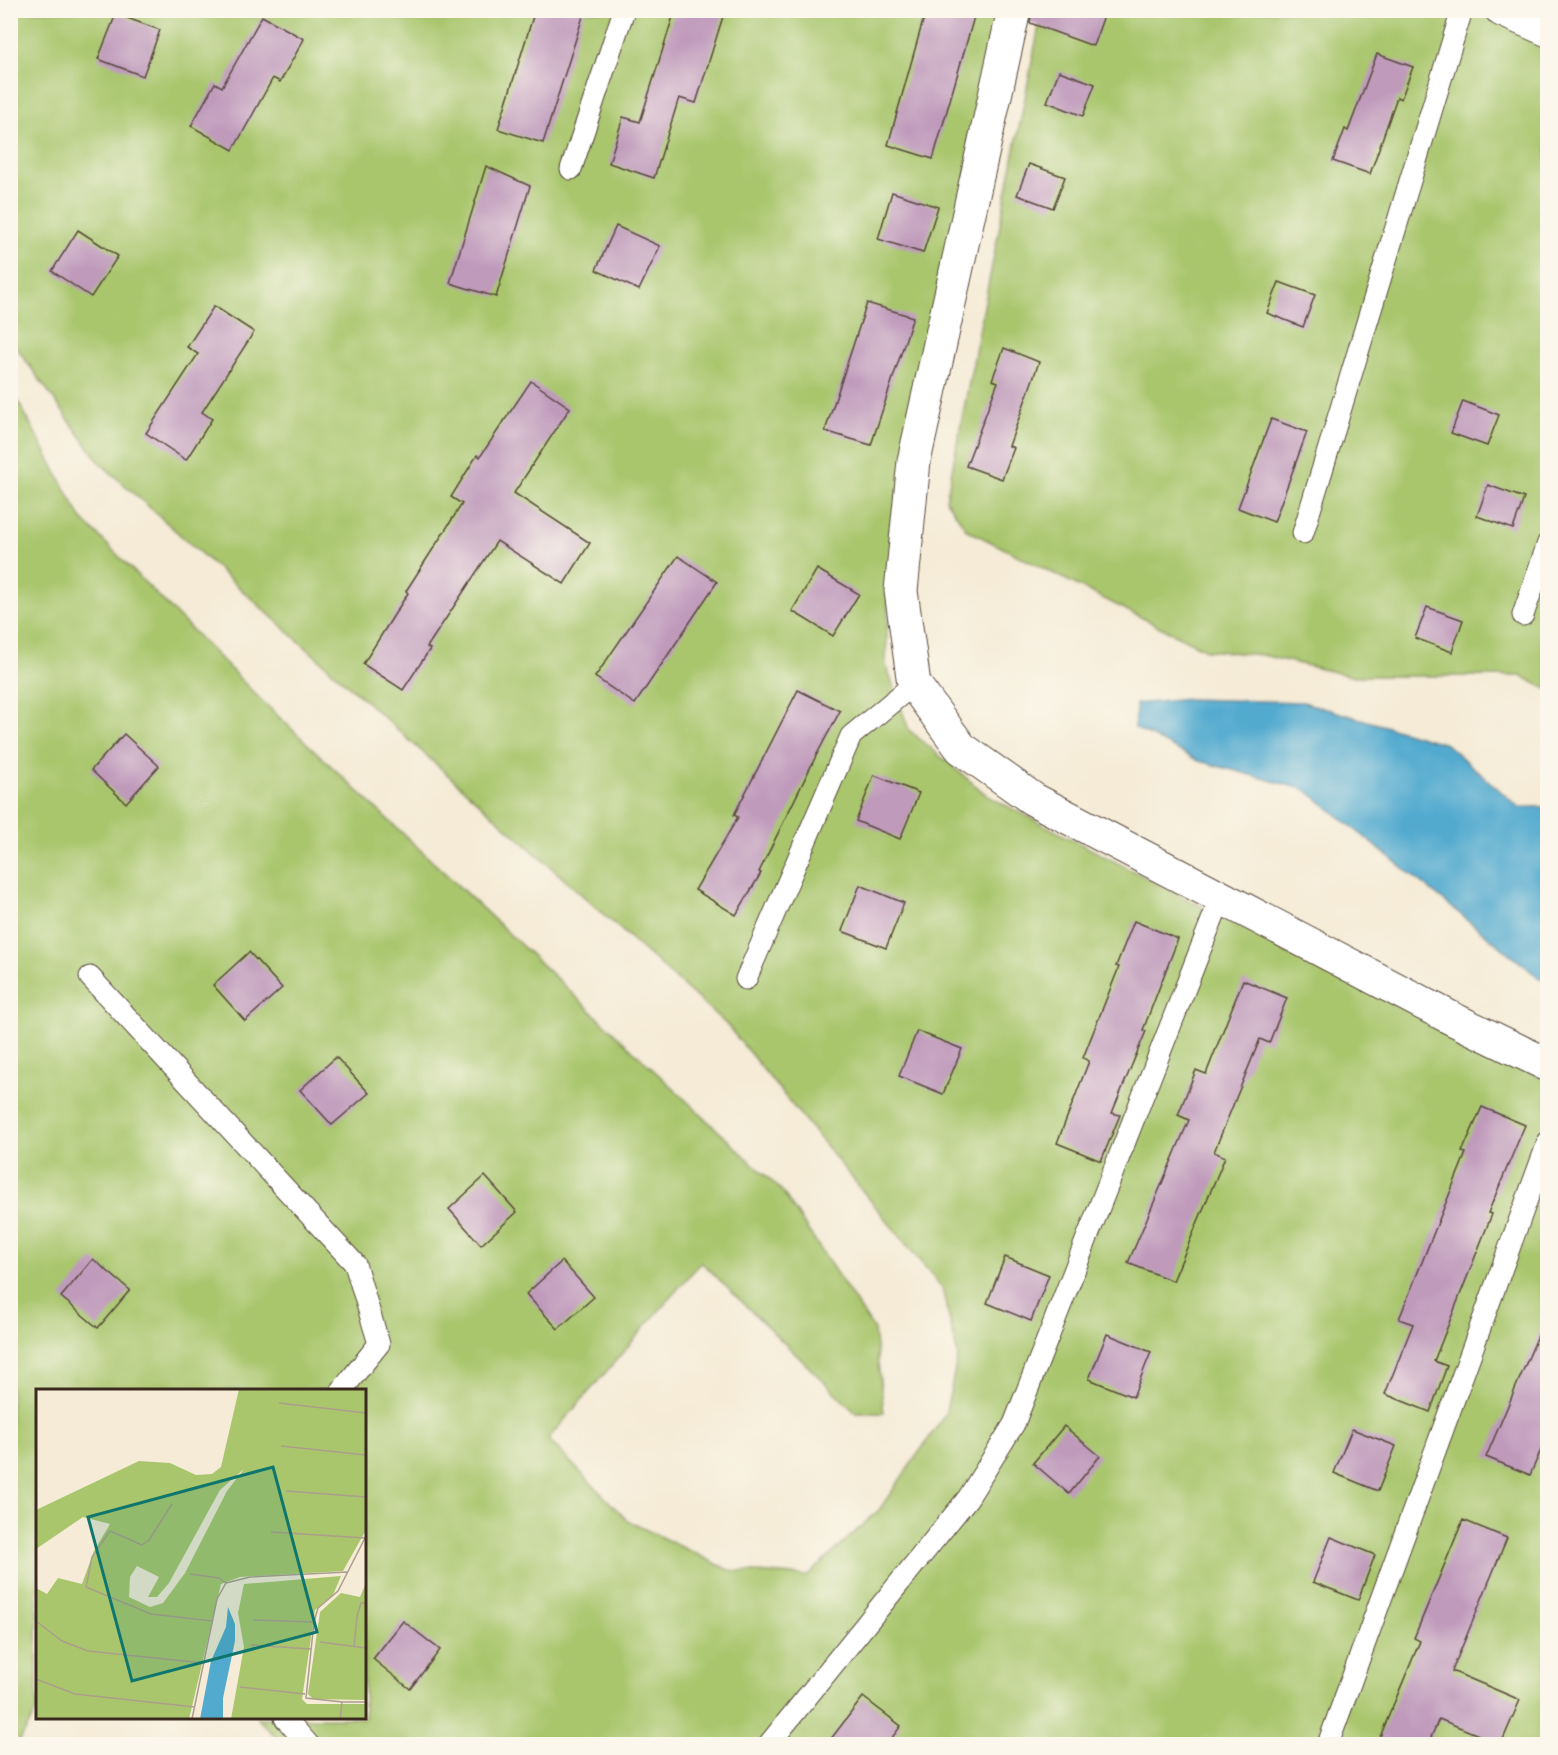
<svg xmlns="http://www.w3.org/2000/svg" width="1558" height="1755" viewBox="0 0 1558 1755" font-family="'Playpen Sans',sans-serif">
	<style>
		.green { fill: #a9c66d; stroke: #727846; stroke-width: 1.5 }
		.water { fill: #52aacf; stroke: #466a76; stroke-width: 1.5 }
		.building { fill: #bf9abb }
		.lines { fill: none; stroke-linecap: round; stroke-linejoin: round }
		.lane-casing { stroke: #57473a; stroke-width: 23 }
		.street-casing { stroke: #57473a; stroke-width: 35 }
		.lane { stroke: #fff; stroke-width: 21 }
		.street { stroke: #fff; stroke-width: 33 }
		.inset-road { fill: none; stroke: #ab9e8c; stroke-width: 1.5 }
		.view { fill: #0f766e; fill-opacity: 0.15; stroke: #0f766e; stroke-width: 3 }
		.inset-edge { fill: none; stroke: #3b2a1e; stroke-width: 3 }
	</style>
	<rect width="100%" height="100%" fill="#fbf7ec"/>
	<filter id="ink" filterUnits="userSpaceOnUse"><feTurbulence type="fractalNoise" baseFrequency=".0167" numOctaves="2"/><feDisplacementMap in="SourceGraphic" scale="12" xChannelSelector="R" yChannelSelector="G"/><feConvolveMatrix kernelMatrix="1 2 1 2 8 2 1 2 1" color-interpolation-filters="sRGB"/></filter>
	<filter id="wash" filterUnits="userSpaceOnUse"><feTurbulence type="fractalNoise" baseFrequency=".008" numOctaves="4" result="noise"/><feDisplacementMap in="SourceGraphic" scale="24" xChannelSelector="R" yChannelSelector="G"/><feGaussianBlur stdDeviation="1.35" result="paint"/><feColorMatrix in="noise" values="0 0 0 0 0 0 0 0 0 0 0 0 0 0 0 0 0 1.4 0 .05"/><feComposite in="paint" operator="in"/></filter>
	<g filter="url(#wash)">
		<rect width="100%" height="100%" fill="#f5ebd6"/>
		<g class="green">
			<path d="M 11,11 L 1001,11 L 890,548 L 886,665 L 909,730 L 988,796 L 1317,966 L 1547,1080 L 1547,1744 L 283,1744 L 257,1718 L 364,1718 L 364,1390 L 38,1390 L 37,1710 L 18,1744 L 11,1744 L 10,386 L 81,518 L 260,699 L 782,1191 L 874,1330 L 884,1413 L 856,1413 L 701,1262 L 548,1439 L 628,1521 L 729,1570 L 807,1576 L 879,1510 L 945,1415 L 958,1356 L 942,1288 L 726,1024 L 100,463 L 11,340 Z"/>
			<path d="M 1042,11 L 1478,11 L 1547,41 L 1547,689 L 1521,676 L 1351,676 L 1262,655 L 1206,650 L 967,530 L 946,500 Z"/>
		</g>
		<path class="water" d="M 1188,699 L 1303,702 L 1446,744 L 1519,807 L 1547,807 L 1547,984 L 1306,790 L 1199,761 L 1135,728 L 1136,704 Z"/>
		<g id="blocks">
			<g class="building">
				<path d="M 535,10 L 585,10 L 543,143 L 498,129 Z"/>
				<path d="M 675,10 L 725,10 L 696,103 L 679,98 L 654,178 L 609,163 L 623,117 L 640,122 Z"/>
				<path d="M 926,10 L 955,10 L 974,17 L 933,159 L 888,145 Z"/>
				<path d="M 1032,10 L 1106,10 L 1093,46 L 1030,23 Z"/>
				<path d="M 116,14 L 160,30 L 143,76 L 98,59 Z"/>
				<path d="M 262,16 L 304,39 L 280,82 L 273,78 L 233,150 L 191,126 L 215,83 L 222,87 Z"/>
				<path d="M 1377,54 L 1413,67 L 1401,99 L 1397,97 L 1370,174 L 1333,161 L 1345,129 L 1348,131 Z"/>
				<path d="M 1059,71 L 1095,84 L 1083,116 L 1047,102 Z"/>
				<path d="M 1029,164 L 1065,177 L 1053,208 L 1017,195 Z"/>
				<path d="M 486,166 L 530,186 L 496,297 L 450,283 Z"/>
				<path d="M 892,192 L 938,207 L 923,253 L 878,239 Z"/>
				<path d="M 616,226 L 660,246 L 639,290 L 596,270 Z"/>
				<path d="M 78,230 L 118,256 L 91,297 L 52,271 Z"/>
				<path d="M 1279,282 L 1315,295 L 1303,327 L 1267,313 Z"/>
				<path d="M 867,303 L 913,317 L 871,445 L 825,431 Z"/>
				<path d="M 214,306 L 254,332 L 202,412 L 212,419 L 186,460 L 146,433 L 198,354 L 187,347 Z"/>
				<path d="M 1004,348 L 1039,362 L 1009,446 L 1014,448 L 1002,479 L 966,466 L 998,382 L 992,380 Z"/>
				<path d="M 531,381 L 570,408 L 514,493 L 590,543 L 564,584 L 497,541 L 427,647 L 430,649 L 403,690 L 363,664 L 408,593 L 406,591 L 462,504 L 451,497 L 477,455 L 480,457 Z"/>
				<path d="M 1463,401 L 1499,415 L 1487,446 L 1451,433 Z"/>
				<path d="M 1271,419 L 1307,432 L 1274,522 L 1238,508 Z"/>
				<path d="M 1488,485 L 1524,498 L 1513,529 L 1477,516 Z"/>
				<path d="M 678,556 L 717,582 L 635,704 L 595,677 Z"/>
				<path d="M 817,569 L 859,594 L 833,636 L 792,611 Z"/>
				<path d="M 1427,607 L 1463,620 L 1452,652 L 1415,638 Z"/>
				<path d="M 798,690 L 840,711 L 817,754 L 759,872 L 761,873 L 736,915 L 695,890 L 738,817 L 734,815 Z"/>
				<path d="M 124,734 L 159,766 L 126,803 L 91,770 Z"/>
				<path d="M 874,775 L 919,793 L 900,839 L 856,821 Z"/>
				<path d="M 860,885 L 904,903 L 886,948 L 842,931 Z"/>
				<path d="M 1134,921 L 1178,939 L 1143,1030 L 1146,1031 L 1112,1113 L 1120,1115 L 1101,1161 L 1057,1143 L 1089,1061 L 1083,1058 L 1119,967 L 1116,966 Z"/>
				<path d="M 249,952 L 282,988 L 245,1021 L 213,985 Z"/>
				<path d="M 1243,980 L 1287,998 L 1269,1043 L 1260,1039 L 1214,1152 L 1225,1157 L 1173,1281 L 1128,1263 L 1189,1120 L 1178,1115 L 1196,1070 L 1206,1074 Z"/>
				<path d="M 917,1031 L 962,1049 L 943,1094 L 899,1076 Z"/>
				<path d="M 336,1057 L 369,1093 L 332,1125 L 300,1090 Z"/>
				<path d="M 1482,1107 L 1525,1125 L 1488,1213 L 1492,1214 L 1434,1361 L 1447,1366 L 1430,1412 L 1385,1394 L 1413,1324 L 1399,1319 L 1466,1153 L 1462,1152 Z"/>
				<path d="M 485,1176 L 517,1212 L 481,1245 L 449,1209 Z"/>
				<path d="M 1005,1257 L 1049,1275 L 1031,1321 L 987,1303 Z"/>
				<path d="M 93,1259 L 130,1290 L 98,1328 L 61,1297 Z"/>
				<path d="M 562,1261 L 594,1297 L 558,1329 L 526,1294 Z"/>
				<path d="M 1548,1312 L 1548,1434 L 1530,1475 L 1486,1457 Z"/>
				<path d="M 1107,1334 L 1151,1352 L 1133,1397 L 1089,1379 Z"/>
				<path d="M 1064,1426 L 1100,1456 L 1069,1494 L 1033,1463 Z"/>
				<path d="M 1352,1429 L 1396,1446 L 1378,1491 L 1334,1473 Z"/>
				<path d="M 1463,1520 L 1507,1538 L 1452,1671 L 1520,1700 L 1501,1744 L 1439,1719 L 1428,1744 L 1377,1744 L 1420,1641 L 1414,1638 Z"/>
				<path d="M 1331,1537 L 1375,1555 L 1358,1600 L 1313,1582 Z"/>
				<path d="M 403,1621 L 440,1650 L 410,1689 L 373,1659 Z"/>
				<path d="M 863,1697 L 901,1726 L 887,1744 L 827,1744 Z"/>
			</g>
		</g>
	</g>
	<g filter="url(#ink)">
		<use href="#blocks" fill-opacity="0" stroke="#57473a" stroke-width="1.5"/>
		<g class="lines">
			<g class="lane-casing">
				<g id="lane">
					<path d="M 571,169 L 624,10"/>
					<path d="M 1303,533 L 1462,10"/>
					<path d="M 1523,615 L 1548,543"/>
					<path d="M 90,977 L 355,1264 L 379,1344 L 342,1390"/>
					<path d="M 746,979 L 851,736 L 914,684"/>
					<path d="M 285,1718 L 308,1744"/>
					<path d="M 769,1744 L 968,1498 L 1014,1424 L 1221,897"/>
					<path d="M 1328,1744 L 1548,1142"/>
				</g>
			</g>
			<g class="street-casing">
				<g id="street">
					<path d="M 1014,10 L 914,461 L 901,591 L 914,684 L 961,748 L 1033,799 L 1453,1019 L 1548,1065"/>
					<path d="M 1502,10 L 1548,30"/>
				</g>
			</g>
			<use href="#lane" class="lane"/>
			<use href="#street" class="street"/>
		</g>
	</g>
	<g transform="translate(36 1389)">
		<rect width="330" height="330" fill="#f5ebd6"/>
		<path d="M 203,0 L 330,0 L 330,141 L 307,182 L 204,188 L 185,195 L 153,330 L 0,330 L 0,199 L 11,205 L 22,189 L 46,195 L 58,162 L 74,135 L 47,128 L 0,160 L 0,121 L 103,72 L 134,74 L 160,86 L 176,85 L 185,78 ZM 208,80 L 191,102 L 149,184 L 127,214 L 114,218 L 93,208 L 94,188 L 101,177 L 123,188 L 112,208 L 121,208 L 133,194 L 184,101 ZM 305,187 L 297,206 L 279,221 L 266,310 L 271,315 L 330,315 L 330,330 L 195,330 L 208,258 L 202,224 L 208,195 ZM 330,194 L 330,311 L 277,310 L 272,305 L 284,223 L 305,204 L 324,208 Z" fill="#a9c66d" fill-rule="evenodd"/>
		<path d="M 192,218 L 199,235 L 199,252 L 187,309 L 187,330 L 164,330 L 175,272 L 190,238 Z" fill="#52aacf"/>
		<path class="inset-road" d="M 243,14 L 330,24M 245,57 L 330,66M 250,102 L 330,108M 136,115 L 113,151 L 106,156 L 74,142 L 56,168 L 50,198 L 115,225 L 176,232M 235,143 L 329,149M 154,185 L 183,189 L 190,194M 217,231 L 278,233M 0,232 L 26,252 L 52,262 L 167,274M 284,253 L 330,259M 215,256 L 275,260M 318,258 L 321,227 L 325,214 L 330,214M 0,290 L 39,305 L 159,318M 204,298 L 269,305M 306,313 L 330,313M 156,330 L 181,210 L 190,194 L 214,188 L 311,183M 304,330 L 306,313 L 270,309 L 278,233 L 282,219 L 302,202 L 330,147"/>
		<path class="view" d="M 237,78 L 281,243 L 96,292 L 52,128 Z"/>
		<rect width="330" height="330" class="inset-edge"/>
	</g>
	<rect width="1558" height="1755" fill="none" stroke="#fbf7ec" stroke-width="36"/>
</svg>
